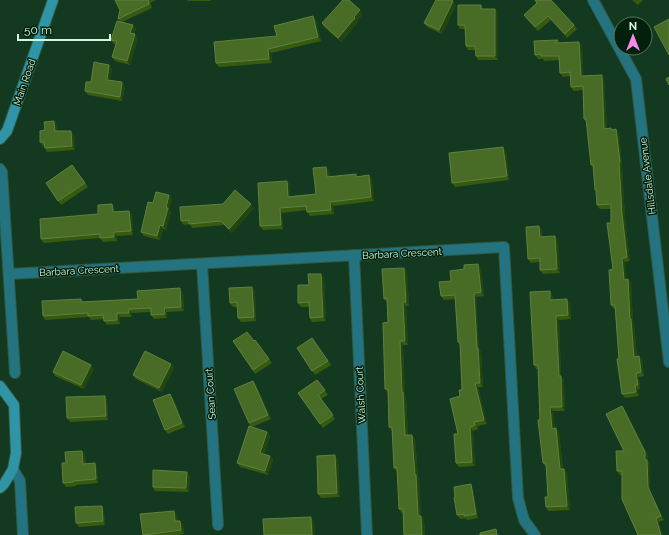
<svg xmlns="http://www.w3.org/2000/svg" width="669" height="535" viewBox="0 0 669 535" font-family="Raleway,sans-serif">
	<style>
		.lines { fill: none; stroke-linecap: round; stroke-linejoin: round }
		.street-casing { stroke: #32583f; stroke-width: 12 }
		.secondary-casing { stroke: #32583f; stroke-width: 12 }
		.street { stroke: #247381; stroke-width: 10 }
		.secondary { stroke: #2f94a6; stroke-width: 10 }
		.wall { fill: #385a0f }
		.shaded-wall { fill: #22460d }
		.building { fill: #486b25; stroke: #5e8142 }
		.labels { text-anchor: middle; stroke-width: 3; stroke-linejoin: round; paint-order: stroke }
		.street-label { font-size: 10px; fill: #d3f7db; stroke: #02200c }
	</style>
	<rect width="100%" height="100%" fill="#133a21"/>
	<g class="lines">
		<g class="street-casing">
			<g id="street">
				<path d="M 593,0 L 636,79 L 669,362"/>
				<path d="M 0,169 L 2,172 L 15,373"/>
				<path d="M 354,255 L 367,535"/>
				<path d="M 202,264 L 218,525"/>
				<path d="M 9,274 L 504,247 L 518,498 L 524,520 L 535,535"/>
				<path d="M 13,469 L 20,481 L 23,535"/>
			</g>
		</g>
		<g class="secondary-casing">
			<g id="secondary">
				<path d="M 0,139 L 7,131 L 53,0"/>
				<path d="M 0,386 L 14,405 L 16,453 L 13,469 L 4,484 L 0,488"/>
			</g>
		</g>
		<use href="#street" class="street"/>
		<use href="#secondary" class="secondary"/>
	</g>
	<g class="wall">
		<path d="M 115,0 L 156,0 L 150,3 L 152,8 L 122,22 L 133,25 L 136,29 L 134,34 L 138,38 L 130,65 L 115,61 L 112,57 L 116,44 L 114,44 L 111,40 L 120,21 L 118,19 L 120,10 Z"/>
		<path d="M 187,0 L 211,0 L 211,1 L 188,1 Z"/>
		<path d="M 535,0 L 574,25 L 577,29 L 567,38 L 551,20 L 538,31 L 527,19 L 524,15 L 537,3 Z"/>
		<path d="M 632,0 L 643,0 L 638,5 Z"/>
		<path d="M 456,5 L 442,34 L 427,27 L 424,23 Z"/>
		<path d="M 481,5 L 483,9 L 495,9 L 498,13 L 498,60 L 478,60 L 476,56 L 476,50 L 468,50 L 466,46 L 465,29 L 460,29 L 458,25 Z"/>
		<path d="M 363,14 L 357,21 L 358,22 L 341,42 L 324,27 L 322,23 Z"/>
		<path d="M 313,16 L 316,20 L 321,41 L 271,53 L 272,63 L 219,67 L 216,63 L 277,36 Z"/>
		<path d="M 558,40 L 560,43 L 582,46 L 583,76 L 604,79 L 607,128 L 612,130 L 619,133 L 622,166 L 625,218 L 630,261 L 625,262 L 626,279 L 628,279 L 631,283 L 633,322 L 634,323 L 637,356 L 639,356 L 642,360 L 644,376 L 639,377 L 640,389 L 638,389 L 639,396 L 625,398 L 622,394 L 615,309 L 614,309 L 611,305 L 613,269 L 611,209 L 600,209 L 597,205 L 597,193 L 595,190 L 593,167 L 591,165 L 587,122 L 584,119 L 583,90 L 574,91 L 571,87 L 570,76 L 563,77 L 560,73 L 559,60 L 544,61 L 543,59 L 538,59 L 535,55 Z"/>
		<path d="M 109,65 L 112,69 L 110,80 L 125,86 L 122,101 L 88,95 L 85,91 L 91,82 Z"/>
		<path d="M 57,125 L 57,131 L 71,131 L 74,135 L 75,150 L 47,152 L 44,146 L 43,146 L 40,142 L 45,130 Z"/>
		<path d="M 503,147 L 506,151 L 509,180 L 455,187 L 452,183 Z"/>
		<path d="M 72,165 L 88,187 L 61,205 L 46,183 Z"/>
		<path d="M 329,171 L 330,177 L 358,176 L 372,179 L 374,201 L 333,206 L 334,214 L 310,216 L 307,212 L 307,210 L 282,213 L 283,229 L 263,230 L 260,226 L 287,181 L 290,185 L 290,196 L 316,194 Z"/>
		<path d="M 172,199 L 169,209 L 171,212 L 166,230 L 163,229 L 160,240 L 144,236 L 141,232 Z"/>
		<path d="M 115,208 L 115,212 L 129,211 L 132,215 L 133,235 L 117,236 L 117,241 L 103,242 L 100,238 L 44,243 L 41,239 L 98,214 Z"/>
		<path d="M 254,208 L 232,233 L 224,225 L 192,228 L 190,224 L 184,225 L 181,221 Z"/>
		<path d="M 542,230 L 542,237 L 558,240 L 560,273 L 543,274 L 540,270 L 540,262 L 531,263 L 528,259 Z"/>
		<path d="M 404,268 L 407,272 L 409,306 L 406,306 L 408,345 L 403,345 L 405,394 L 406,396 L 408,435 L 412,435 L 415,439 L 418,477 L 419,479 L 421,516 L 424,520 L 425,535 L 404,535 L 403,513 L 402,513 L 399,509 L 397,472 L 394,468 L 392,431 L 389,427 L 388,393 L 385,389 L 388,322 L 387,302 L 384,299 Z"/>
		<path d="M 481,268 L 484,296 L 476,297 L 479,349 L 481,352 L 483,387 L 478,387 L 487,424 L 477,426 L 478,429 L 473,431 L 475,466 L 459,467 L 456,463 L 458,434 L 460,396 L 462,390 L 460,345 L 458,342 L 455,299 L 444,300 L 441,296 L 451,281 L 464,269 Z"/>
		<path d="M 324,278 L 326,321 L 312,322 L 310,318 L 309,307 L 301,307 L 298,303 L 309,285 Z"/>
		<path d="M 255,291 L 256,321 L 241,322 L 238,318 L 237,307 L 233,307 L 230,303 Z"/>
		<path d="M 550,291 L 552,295 L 553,300 L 570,303 L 571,319 L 559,320 L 561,377 L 564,380 L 565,411 L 553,411 L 555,429 L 559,432 L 563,469 L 567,473 L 570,510 L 548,511 L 546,507 L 548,497 L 546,467 L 543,463 L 538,369 L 536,369 L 534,365 Z"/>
		<path d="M 183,292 L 184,311 L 167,312 L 167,318 L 154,319 L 151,315 L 151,312 L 132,313 L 132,317 L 120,317 L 120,324 L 107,325 L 104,321 L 104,319 L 91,320 L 89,317 L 45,320 L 43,316 L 81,299 L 83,302 L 138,299 Z"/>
		<path d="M 312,338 L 331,365 L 315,375 L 297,348 Z"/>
		<path d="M 255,340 L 272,363 L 255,374 L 233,341 L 254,341 Z"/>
		<path d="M 171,364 L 174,368 L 162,392 L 136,379 L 133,375 Z"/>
		<path d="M 94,369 L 84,389 L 55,376 L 53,372 Z"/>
		<path d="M 317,380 L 328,395 L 321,399 L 335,419 L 323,428 L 298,393 Z"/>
		<path d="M 253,381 L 256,385 L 271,419 L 252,427 L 267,432 L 270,436 L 264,454 L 270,456 L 273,460 L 268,475 L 240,467 L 237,463 L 251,427 L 249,423 Z"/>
		<path d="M 170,394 L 173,398 L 185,427 L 168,434 L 165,430 Z"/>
		<path d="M 105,396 L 107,400 L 108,420 L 70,422 L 67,418 Z"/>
		<path d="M 622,406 L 625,410 L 648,456 L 648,461 L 650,464 L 650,491 L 664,520 L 659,522 L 622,475 L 620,475 L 617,471 L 624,451 Z"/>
		<path d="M 82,451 L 85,455 L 86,464 L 97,467 L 98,483 L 76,485 L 76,486 L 66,487 L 63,483 L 66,463 Z"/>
		<path d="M 338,459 L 340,497 L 321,498 L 318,494 Z"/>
		<path d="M 190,476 L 189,492 L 155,491 L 153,487 Z"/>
		<path d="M 473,488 L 478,518 L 467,520 L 466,518 L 460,519 L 457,515 L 455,497 Z"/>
		<path d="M 104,510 L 105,525 L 79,527 L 76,523 Z"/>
		<path d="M 150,514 L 177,515 L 178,521 L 180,521 L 183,525 L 184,534 L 179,535 L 143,535 Z"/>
	</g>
	<g class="shaded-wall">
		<path d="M 453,1 L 456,5 L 442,34 L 439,30 Z"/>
		<path d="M 495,9 L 498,13 L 498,60 L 495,56 Z"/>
		<path d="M 360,10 L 363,14 L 357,21 L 358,22 L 341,42 L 338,38 L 354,17 Z"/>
		<path d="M 313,16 L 316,20 L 321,41 L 318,37 Z"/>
		<path d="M 133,25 L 136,29 L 133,37 L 130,33 Z"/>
		<path d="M 135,34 L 138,38 L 130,65 L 127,61 Z"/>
		<path d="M 579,42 L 582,46 L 583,80 L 581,76 Z"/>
		<path d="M 268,49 L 271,53 L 272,63 L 269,59 Z"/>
		<path d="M 109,65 L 112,69 L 110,84 L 107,80 Z"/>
		<path d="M 602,75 L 604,79 L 607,133 L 604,129 Z"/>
		<path d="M 122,82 L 125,86 L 122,101 L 120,97 Z"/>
		<path d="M 54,121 L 57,125 L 58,135 L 55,131 Z"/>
		<path d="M 616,129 L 619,133 L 622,166 L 620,162 Z"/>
		<path d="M 71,131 L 74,135 L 75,150 L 72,146 Z"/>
		<path d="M 503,147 L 506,151 L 509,180 L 507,176 Z"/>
		<path d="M 619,162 L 622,166 L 625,218 L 630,261 L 627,257 L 622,214 Z"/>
		<path d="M 326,167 L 329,171 L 330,181 L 327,177 Z"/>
		<path d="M 369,175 L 372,179 L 374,201 L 371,197 Z"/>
		<path d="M 287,181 L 290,185 L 290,201 L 288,197 Z"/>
		<path d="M 169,195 L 172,199 L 169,209 L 171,212 L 166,230 L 163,226 L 166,208 Z"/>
		<path d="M 330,202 L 333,206 L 334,214 L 331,210 Z"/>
		<path d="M 112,204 L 115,208 L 115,216 L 113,212 Z"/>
		<path d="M 251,204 L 254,208 L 232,233 L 229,229 Z"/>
		<path d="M 280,208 L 282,213 L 283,229 L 281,225 Z"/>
		<path d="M 129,211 L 132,215 L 133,235 L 131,231 Z"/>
		<path d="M 160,225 L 163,229 L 160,240 L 157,236 Z"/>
		<path d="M 539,226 L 542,230 L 543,241 L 540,237 Z"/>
		<path d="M 114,232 L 117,236 L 117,241 L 114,237 Z"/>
		<path d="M 555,236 L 558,240 L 560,273 L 557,269 Z"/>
		<path d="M 622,258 L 625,262 L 627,284 L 624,280 Z"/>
		<path d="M 478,264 L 481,268 L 484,296 L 481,292 Z"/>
		<path d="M 404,268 L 407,272 L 409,306 L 406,302 Z"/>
		<path d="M 321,274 L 324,278 L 326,321 L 323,317 Z"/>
		<path d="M 628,279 L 631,283 L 633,322 L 634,323 L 637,361 L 634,357 L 630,319 Z"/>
		<path d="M 252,287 L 255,291 L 256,321 L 254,317 Z"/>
		<path d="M 180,288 L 183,292 L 184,311 L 181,307 Z"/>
		<path d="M 550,291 L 552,295 L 553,304 L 550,300 Z"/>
		<path d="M 474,293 L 476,297 L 479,349 L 481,352 L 483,387 L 480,383 L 477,348 Z"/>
		<path d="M 567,299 L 570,303 L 571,319 L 568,315 Z"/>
		<path d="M 403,302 L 406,306 L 408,345 L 405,341 Z"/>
		<path d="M 164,308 L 167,312 L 167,318 L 165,314 Z"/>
		<path d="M 129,309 L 132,313 L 132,317 L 129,313 Z"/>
		<path d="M 117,313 L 120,317 L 120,324 L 117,320 Z"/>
		<path d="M 556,316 L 559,320 L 561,377 L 564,380 L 565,411 L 562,407 L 559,376 Z"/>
		<path d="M 400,341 L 403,345 L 405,394 L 406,396 L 408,439 L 405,435 L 402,392 Z"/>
		<path d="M 639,356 L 642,360 L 644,376 L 641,372 Z"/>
		<path d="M 171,364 L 174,368 L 162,392 L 159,388 Z"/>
		<path d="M 91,365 L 94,369 L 84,389 L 81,385 Z"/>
		<path d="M 636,373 L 639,377 L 640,389 L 638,385 Z"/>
		<path d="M 253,381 L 256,385 L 271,419 L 268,415 Z"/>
		<path d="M 475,383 L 478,387 L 487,424 L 484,420 Z"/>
		<path d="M 635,385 L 638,389 L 639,396 L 636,392 Z"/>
		<path d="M 170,394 L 173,398 L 185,427 L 182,423 Z"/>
		<path d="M 105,396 L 107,400 L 108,420 L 106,416 Z"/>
		<path d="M 622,406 L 625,410 L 648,456 L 648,461 L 650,464 L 650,491 L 664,520 L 661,516 L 648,487 L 645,460 Z"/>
		<path d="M 550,407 L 553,411 L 555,433 L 552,429 Z"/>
		<path d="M 470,427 L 473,431 L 475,466 L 472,462 Z"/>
		<path d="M 556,428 L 559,432 L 563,473 L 560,469 Z"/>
		<path d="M 267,432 L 270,436 L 263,457 L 260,453 Z"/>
		<path d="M 412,435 L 415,439 L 418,477 L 419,479 L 421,520 L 418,516 Z"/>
		<path d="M 82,451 L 85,455 L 86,468 L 83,464 Z"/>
		<path d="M 335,455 L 338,459 L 340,497 L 337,493 Z"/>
		<path d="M 270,456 L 273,460 L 268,475 L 265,471 Z"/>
		<path d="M 95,463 L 97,467 L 98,483 L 96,479 Z"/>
		<path d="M 564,469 L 567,473 L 570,510 L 567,506 Z"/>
		<path d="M 187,472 L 190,476 L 189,492 L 186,488 Z"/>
		<path d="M 471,484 L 473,488 L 478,518 L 476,514 Z"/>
		<path d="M 102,506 L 104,510 L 105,525 L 103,521 Z"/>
		<path d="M 174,511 L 177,515 L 178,525 L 175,521 Z"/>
		<path d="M 421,516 L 424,520 L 425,535 L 422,535 Z"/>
		<path d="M 311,517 L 314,521 L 315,535 L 312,535 Z"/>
		<path d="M 656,518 L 659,522 L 663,535 L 661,535 Z"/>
		<path d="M 180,521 L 183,525 L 184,534 L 181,530 Z"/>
	</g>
	<g class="building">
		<path d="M 115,0 L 148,0 L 149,4 L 118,19 L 120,10 Z"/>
		<path d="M 343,0 L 349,0 L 360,10 L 354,17 L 355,18 L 338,38 L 322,23 Z"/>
		<path d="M 436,0 L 452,0 L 453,1 L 439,30 L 424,23 Z"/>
		<path d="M 535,0 L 551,0 L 574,25 L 565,34 L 548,16 L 535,27 L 524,15 L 537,3 Z"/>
		<path d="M 458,5 L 481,5 L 481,9 L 495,9 L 495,56 L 476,56 L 475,46 L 466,46 L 465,25 L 458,25 Z"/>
		<path d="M 313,16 L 318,37 L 268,49 L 269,59 L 216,63 L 214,42 L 277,36 L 274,26 Z"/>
		<path d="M 669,19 L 669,55 L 654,27 Z"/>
		<path d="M 117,21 L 133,25 L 130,33 L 135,34 L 127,61 L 112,57 L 117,41 L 111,40 Z"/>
		<path d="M 558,40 L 555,43 L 579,42 L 581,76 L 602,75 L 604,129 L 611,128 L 611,130 L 616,129 L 620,162 L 619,162 L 622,214 L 627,257 L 622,258 L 624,280 L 628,279 L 630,319 L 631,319 L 634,357 L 639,356 L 641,372 L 636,373 L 638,385 L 635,385 L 636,392 L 622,394 L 617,359 L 619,359 L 615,305 L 611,305 L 609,270 L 613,269 L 607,223 L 611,223 L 611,204 L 597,205 L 596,190 L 595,190 L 593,164 L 591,165 L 586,119 L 584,119 L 583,86 L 571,87 L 570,72 L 560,73 L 559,56 L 541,56 L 541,54 L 535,55 L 534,41 Z"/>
		<path d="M 94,62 L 109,65 L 107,80 L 122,82 L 120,97 L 85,91 L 86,82 L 91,82 Z"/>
		<path d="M 669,77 L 669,85 L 666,79 Z"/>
		<path d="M 54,121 L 55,131 L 71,131 L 72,146 L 45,148 L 44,142 L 40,142 L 40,131 L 45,130 L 44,122 Z"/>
		<path d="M 503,147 L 507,176 L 452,183 L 449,153 Z"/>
		<path d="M 72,165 L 85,183 L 58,201 L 46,183 Z"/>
		<path d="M 326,167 L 327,177 L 356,174 L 356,177 L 369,175 L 371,197 L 330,202 L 331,210 L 307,212 L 306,206 L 280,208 L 281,225 L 260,226 L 258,183 L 287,181 L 288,197 L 316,194 L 313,168 Z"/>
		<path d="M 235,190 L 251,204 L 229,229 L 221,221 L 189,224 L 189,220 L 181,221 L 180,207 L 223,204 Z"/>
		<path d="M 156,192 L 169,195 L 166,208 L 168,208 L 163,226 L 160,225 L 157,236 L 141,232 L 148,202 L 153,203 Z"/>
		<path d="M 112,204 L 113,212 L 129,211 L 131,231 L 114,232 L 114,237 L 100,238 L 100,234 L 41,239 L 40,219 L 98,214 L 98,205 Z"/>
		<path d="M 539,226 L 540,237 L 555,236 L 557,269 L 540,270 L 540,258 L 528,259 L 526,227 Z"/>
		<path d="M 478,264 L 481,292 L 474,293 L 477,348 L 478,348 L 480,383 L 475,383 L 484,420 L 474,422 L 475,425 L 470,427 L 472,462 L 456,463 L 454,434 L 458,434 L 450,399 L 460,396 L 459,390 L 462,390 L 460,342 L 458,342 L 455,295 L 441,296 L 439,282 L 451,281 L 450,271 L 464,269 L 464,265 Z"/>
		<path d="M 404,268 L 406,302 L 403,302 L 405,341 L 400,341 L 402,392 L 403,392 L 405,435 L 412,435 L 415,475 L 416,475 L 418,516 L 421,516 L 422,535 L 404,535 L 403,509 L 399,509 L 397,467 L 394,468 L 392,427 L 389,427 L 388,389 L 385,389 L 383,323 L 388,322 L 387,298 L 384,299 L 382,269 Z"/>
		<path d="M 308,274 L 321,274 L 323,317 L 310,318 L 309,302 L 298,303 L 298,285 L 309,285 Z"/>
		<path d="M 252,287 L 254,317 L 238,318 L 237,302 L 230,303 L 229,288 Z"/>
		<path d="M 180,288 L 181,307 L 164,308 L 165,314 L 151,315 L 151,308 L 129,309 L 129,313 L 117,313 L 117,320 L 104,321 L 103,315 L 88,316 L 88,313 L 43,316 L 42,301 L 81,299 L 81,302 L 138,299 L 137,291 Z"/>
		<path d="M 550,291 L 550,300 L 567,299 L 568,315 L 556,316 L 559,376 L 561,376 L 562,407 L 550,407 L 552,429 L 556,428 L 560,469 L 564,469 L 567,506 L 546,507 L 545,497 L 548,497 L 546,463 L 543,463 L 538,420 L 540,420 L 538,365 L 534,365 L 530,292 Z"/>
		<path d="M 247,332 L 254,341 L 255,340 L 269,359 L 253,370 L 233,341 Z"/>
		<path d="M 312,338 L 328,361 L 312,371 L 297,348 Z"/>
		<path d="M 63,351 L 91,365 L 81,385 L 53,372 Z"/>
		<path d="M 145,351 L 171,364 L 159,388 L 133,375 Z"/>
		<path d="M 317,380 L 325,390 L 318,395 L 333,415 L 320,424 L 298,393 Z"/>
		<path d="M 253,381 L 268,415 L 249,423 L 234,389 Z"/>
		<path d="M 170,394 L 182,423 L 165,430 L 153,400 Z"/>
		<path d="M 105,396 L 106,416 L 67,418 L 66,397 Z"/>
		<path d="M 622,406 L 645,452 L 645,460 L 647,460 L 648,487 L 661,516 L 656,518 L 661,535 L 638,535 L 622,499 L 622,471 L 617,471 L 616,451 L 624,451 L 606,414 Z"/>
		<path d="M 249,426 L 267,432 L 260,453 L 270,456 L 265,471 L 237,463 Z"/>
		<path d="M 82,451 L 83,464 L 95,463 L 96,479 L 73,481 L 73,482 L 63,483 L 62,463 L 66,463 L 65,452 Z"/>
		<path d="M 335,455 L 337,493 L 318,494 L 317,456 Z"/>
		<path d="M 153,470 L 187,472 L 186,488 L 153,487 Z"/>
		<path d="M 471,484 L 476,514 L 464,516 L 464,514 L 457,515 L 454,497 L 455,497 L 454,487 Z"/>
		<path d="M 102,506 L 103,521 L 76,523 L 75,507 Z"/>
		<path d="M 174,511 L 175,521 L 180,521 L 181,530 L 143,535 L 140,514 Z"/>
		<path d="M 311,517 L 312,535 L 264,535 L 263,519 Z"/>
		<path d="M 496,529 L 497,535 L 480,535 L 480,533 Z"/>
	</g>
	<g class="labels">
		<g class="street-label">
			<text transform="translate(24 82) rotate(-71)" y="4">Main Road</text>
			<text transform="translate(647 176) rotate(-97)" y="4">Hillsdale Avenue</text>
			<text transform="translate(402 253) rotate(-3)" y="4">Barbara Crescent</text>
			<text transform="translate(79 270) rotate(-3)" y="4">Barbara Crescent</text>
			<text transform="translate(210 394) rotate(-94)" y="4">Sean Court</text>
			<text transform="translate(360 395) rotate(-93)" y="4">Walsh Court</text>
		</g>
	</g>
	<g transform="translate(633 36)"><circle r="19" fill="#02200c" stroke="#56765f"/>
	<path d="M0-3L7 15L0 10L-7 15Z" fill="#f888ea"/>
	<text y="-6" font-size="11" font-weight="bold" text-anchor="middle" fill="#d3f7db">N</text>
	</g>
	<path d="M18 34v6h92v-6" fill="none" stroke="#d3f7db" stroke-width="2"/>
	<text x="24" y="34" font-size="12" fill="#d3f7db" stroke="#02200c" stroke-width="3" paint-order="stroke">50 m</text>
</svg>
